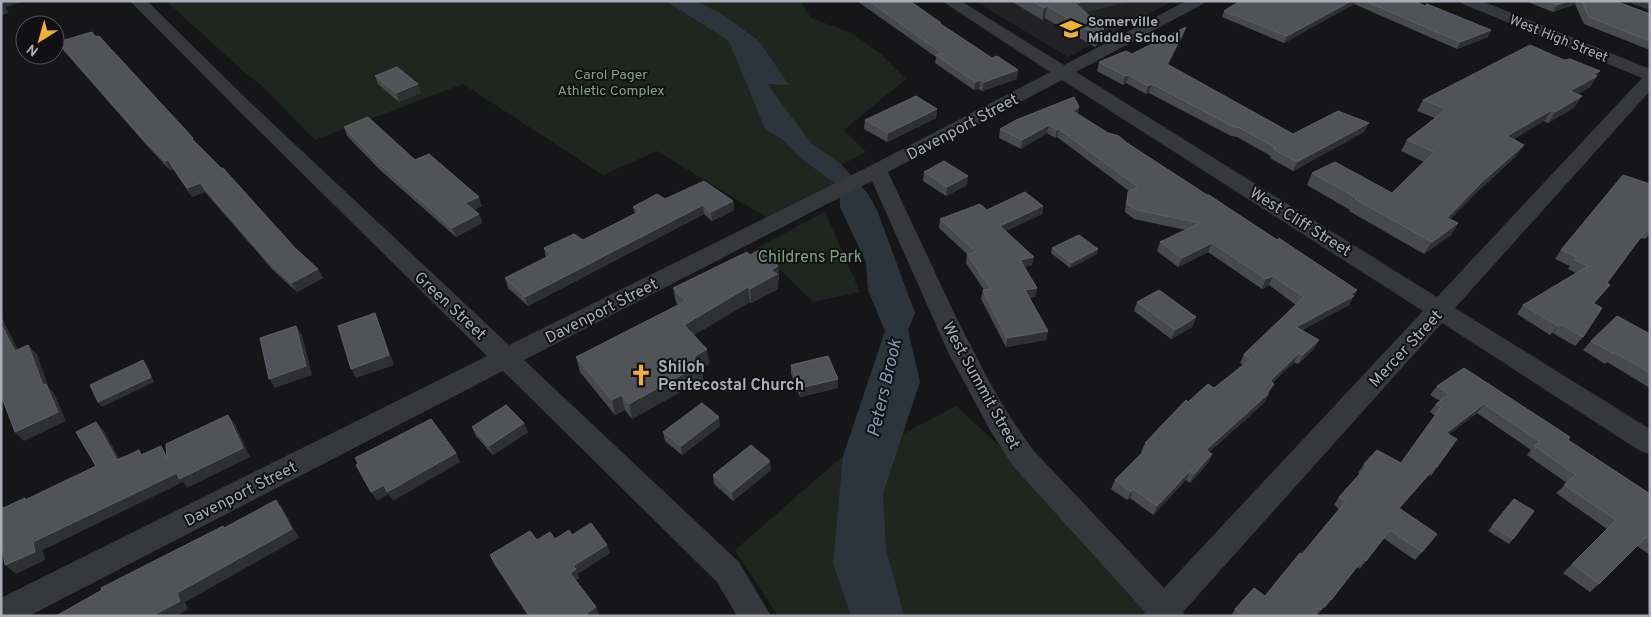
<svg xmlns="http://www.w3.org/2000/svg" width="1651" height="617" viewBox="0 0 1651 617" font-family="Overpass,sans-serif">
	<style>
		.built { fill: #222225 }
		.green { fill: #1e261f }
		.water { fill: #2c353c }
		.lines { fill: none; stroke-linecap: round; stroke-linejoin: round }
		.street { fill: #37383d; fill-rule: evenodd }
		.wall { fill: #47494d }
		.shaded-wall { fill: #2f3033 }
		.building { fill: #525359; stroke: #5f6168 }
		.labels { text-anchor: middle; stroke-width: 4; stroke-linejoin: round; paint-order: stroke }
		.far-poi-label { font-size: 14px; font-weight: bold; fill: #a8adb8; stroke: #111113; text-anchor: start }
		.far-street-label { font-size: 14px; fill: #a8adb8; stroke: #111113 }
		.far-park-label { font-size: 14px; fill: #7fa381; stroke: #111113 }
		.street-label { font-size: 16px; fill: #a8adb8; stroke: #111113 }
		.park-label { font-size: 16px; fill: #7fa381; stroke: #111113 }
		.poi-label { font-size: 16px; font-weight: bold; fill: #a8adb8; stroke: #111113; text-anchor: start }
		.water-label { font-size: 18px; font-style: italic; fill: #7f9bb3; stroke: #111113 }
	</style>
	<rect width="100%" height="100%" fill="#161618"/>
	<path class="built" d="M 975,1 L 1173,1 L 1068,57 Z"/>
	<g class="green">
		<path d="M 166,1 L 800,1 L 811,18 L 852,33 L 882,55 L 906,79 L 844,130 L 866,152 L 824,174 L 840,187 L 772,221 L 657,151 L 603,175 L 463,84 L 315,140 L 263,87 L 243,71 Z"/>
		<path d="M 825,212 L 860,292 L 813,302 L 758,247 Z"/>
		<path d="M 956,406 L 1168,602 L 1156,616 L 778,616 L 735,550 L 843,456 L 901,435 Z"/>
	</g>
	<path class="water" d="M 666,1 L 697,1 L 723,15 L 759,41 L 789,85 L 767,84 L 812,144 L 841,164 L 868,194 L 877,210 L 915,313 L 908,330 L 920,382 L 883,493 L 886,549 L 904,616 L 851,616 L 833,563 L 843,456 L 885,331 L 868,290 L 866,262 L 840,207 L 840,187 L 803,160 L 782,139 L 765,129 L 729,41 Z"/>
	<g class="lines">
		<g class="street">
			<path d="M 130,1 L 147,1 L 254,106 L 509,345 L 870,166 L 1050,72 L 942,1 L 961,1 L 1064,65 L 1186,1 L 1206,1 L 1203,4 L 1076,72 L 1437,297 L 1642,78 L 1463,4 L 1460,1 L 1482,1 L 1650,69 L 1650,91 L 1455,308 L 1650,429 L 1650,454 L 1640,451 L 1442,323 L 1183,612 L 1185,616 L 1143,616 L 1145,612 L 1013,466 L 991,432 L 949,354 L 872,181 L 524,360 L 739,562 L 771,616 L 737,616 L 717,582 L 503,371 L 29,616 L 1,616 L 1,598 L 487,356 L 242,114 ZM 1062,80 L 1423,311 L 1164,588 L 1033,450 L 1010,417 L 990,383 L 956,317 L 888,172 Z"/>
			<path d="M 1630,1 L 1650,1 L 1650,10 L 1633,4 Z"/>
		</g>
	</g>
	<g class="wall">
		<path d="M 857,1 L 910,1 L 941,25 L 1017,79 L 982,91 L 979,89 L 974,90 L 935,63 L 936,57 Z"/>
		<path d="M 1011,1 L 1130,1 L 1085,12 L 1101,41 L 1095,47 L 1045,18 L 1042,20 Z"/>
		<path d="M 1240,1 L 1415,1 L 1488,37 L 1457,49 L 1354,4 L 1284,43 L 1222,17 L 1224,11 Z"/>
		<path d="M 1525,1 L 1615,1 L 1650,14 L 1650,50 L 1584,24 L 1575,4 L 1553,12 Z"/>
		<path d="M 1186,27 L 1183,35 L 1168,65 L 1293,134 L 1364,132 L 1293,171 L 1270,158 L 1271,156 L 1237,137 L 1231,136 L 1149,93 L 1146,94 L 1126,83 L 1123,85 L 1097,71 L 1099,62 L 1132,54 Z"/>
		<path d="M 96,37 L 295,248 L 318,269 L 323,278 L 297,292 L 272,269 L 205,192 L 192,197 L 173,169 L 170,170 L 150,149 L 63,50 L 58,42 Z"/>
		<path d="M 375,76 L 421,93 L 399,102 L 378,84 Z"/>
		<path d="M 1597,76 L 1590,87 L 1577,94 L 1575,107 L 1548,123 L 1544,121 L 1514,139 L 1524,145 L 1516,156 L 1476,193 L 1450,219 L 1458,223 L 1451,235 L 1424,254 L 1349,211 L 1350,210 L 1307,185 L 1312,173 L 1392,193 L 1424,162 L 1401,151 L 1407,140 L 1435,118 L 1417,111 L 1423,100 Z"/>
		<path d="M 1079,107 L 1078,114 L 1108,133 L 1127,143 L 1207,195 L 1357,290 L 1349,305 L 1302,330 L 1314,349 L 1298,364 L 1294,362 L 1272,383 L 1269,393 L 1264,403 L 1209,452 L 1212,454 L 1208,463 L 1190,483 L 1186,480 L 1153,515 L 1130,498 L 1127,500 L 1111,489 L 1115,480 L 1142,453 L 1141,452 L 1145,443 L 1188,402 L 1214,388 L 1243,365 L 1240,363 L 1244,354 L 1296,305 L 1269,285 L 1262,289 L 1208,252 L 1178,267 L 1157,251 L 1160,242 L 1186,230 L 1134,219 L 1125,212 L 1126,201 L 1129,191 L 1057,137 L 1055,138 L 1047,133 L 1021,149 L 999,138 L 1000,129 Z"/>
		<path d="M 937,109 L 936,118 L 887,142 L 864,129 L 865,120 Z"/>
		<path d="M 344,127 L 415,160 L 482,206 L 473,210 L 479,214 L 482,223 L 456,237 L 380,170 L 347,136 Z"/>
		<path d="M 924,172 L 967,185 L 946,196 L 923,181 Z"/>
		<path d="M 1650,184 L 1650,234 L 1645,239 L 1641,238 L 1607,283 L 1610,285 L 1594,304 L 1583,337 L 1575,346 L 1553,333 L 1550,335 L 1517,314 L 1523,305 L 1576,273 L 1568,269 L 1570,266 L 1555,259 L 1561,250 Z"/>
		<path d="M 665,199 L 733,201 L 734,210 L 712,221 L 704,214 L 528,306 L 508,288 L 505,278 L 546,258 L 544,248 L 583,240 L 635,214 L 633,207 Z"/>
		<path d="M 1043,206 L 1042,214 L 1005,231 L 1032,265 L 1025,267 L 1037,288 L 1035,297 L 1029,298 L 1046,340 L 1006,347 L 981,299 L 983,290 L 984,290 L 966,263 L 967,254 L 939,228 L 940,219 L 987,210 Z"/>
		<path d="M 1052,248 L 1097,254 L 1070,268 L 1051,253 Z"/>
		<path d="M 750,255 L 778,266 L 779,281 L 778,281 L 778,289 L 751,303 L 750,302 L 693,335 L 709,364 L 702,368 L 703,379 L 632,419 L 625,410 L 615,415 L 580,372 L 576,357 L 678,305 L 677,304 L 676,302 L 673,288 Z"/>
		<path d="M 1137,302 L 1196,317 L 1192,327 L 1171,339 L 1134,311 Z"/>
		<path d="M 1650,334 L 1650,388 L 1607,362 L 1605,364 L 1583,350 L 1591,341 Z"/>
		<path d="M 791,365 L 838,379 L 838,388 L 800,397 L 791,374 Z"/>
		<path d="M 1437,386 L 1570,437 L 1568,440 L 1650,494 L 1650,555 L 1637,546 L 1599,584 L 1590,592 L 1563,573 L 1607,529 L 1556,493 L 1567,483 L 1527,455 L 1531,450 L 1477,413 L 1449,434 L 1437,467 L 1431,476 L 1429,475 L 1399,509 L 1422,552 L 1415,560 L 1383,538 L 1360,569 L 1357,567 L 1325,608 L 1323,607 L 1317,616 L 1231,616 L 1235,609 L 1265,596 L 1302,554 L 1339,509 L 1334,505 L 1339,497 L 1360,474 L 1358,473 L 1364,464 L 1401,463 L 1435,416 L 1430,412 L 1436,404 L 1440,401 L 1430,395 Z"/>
		<path d="M 524,423 L 528,432 L 493,455 L 476,436 L 472,427 Z"/>
		<path d="M 720,426 L 682,455 L 665,441 L 663,432 Z"/>
		<path d="M 771,470 L 733,501 L 714,484 L 713,475 Z"/>
		<path d="M 1514,499 L 1513,539 L 1509,544 L 1488,531 Z"/>
		<path d="M 572,535 L 610,553 L 577,574 L 579,578 L 575,580 L 599,615 L 528,616 L 494,564 L 490,555 L 537,540 L 555,539 Z"/>
	</g>
	<g class="shaded-wall">
		<path d="M 1,1 L 26,1 L 5,7 L 9,13 L 1,15 Z"/>
		<path d="M 1083,1 L 1130,1 L 1073,15 L 1075,3 Z"/>
		<path d="M 1351,1 L 1356,1 L 1354,4 L 1284,43 L 1287,36 Z"/>
		<path d="M 1568,1 L 1577,1 L 1575,4 L 1553,12 L 1557,5 Z"/>
		<path d="M 1047,6 L 1045,18 L 1042,20 L 1044,8 Z"/>
		<path d="M 1186,27 L 1183,35 L 1164,73 L 1167,64 Z"/>
		<path d="M 1104,29 L 1101,41 L 1095,47 L 1097,35 Z"/>
		<path d="M 1491,30 L 1488,37 L 1457,49 L 1460,42 Z"/>
		<path d="M 1018,70 L 1017,79 L 982,91 L 984,82 Z"/>
		<path d="M 1600,71 L 1590,87 L 1562,102 L 1570,91 L 1593,74 Z"/>
		<path d="M 1129,75 L 1126,83 L 1123,85 L 1125,76 Z"/>
		<path d="M 980,80 L 979,89 L 974,90 L 975,82 Z"/>
		<path d="M 418,84 L 421,93 L 399,102 L 396,93 Z"/>
		<path d="M 1152,84 L 1149,93 L 1146,94 L 1148,86 Z"/>
		<path d="M 1582,96 L 1575,107 L 1548,123 L 1555,112 Z"/>
		<path d="M 1079,107 L 1077,116 L 1073,111 Z"/>
		<path d="M 937,109 L 936,118 L 887,142 L 888,133 Z"/>
		<path d="M 1552,110 L 1544,121 L 1500,147 L 1507,136 Z"/>
		<path d="M 1369,123 L 1364,132 L 1293,171 L 1297,162 Z"/>
		<path d="M 1049,125 L 1047,133 L 1021,149 L 1022,140 Z"/>
		<path d="M 1059,129 L 1057,137 L 1055,138 L 1057,130 Z"/>
		<path d="M 1524,145 L 1516,156 L 1476,193 L 1440,230 L 1447,218 L 1483,181 Z"/>
		<path d="M 168,160 L 173,169 L 170,170 L 165,161 Z"/>
		<path d="M 968,176 L 967,185 L 946,196 L 947,187 Z"/>
		<path d="M 200,183 L 205,192 L 192,197 L 187,188 Z"/>
		<path d="M 479,197 L 482,206 L 468,212 L 465,203 Z"/>
		<path d="M 733,201 L 734,210 L 712,221 L 711,212 Z"/>
		<path d="M 703,205 L 704,214 L 528,306 L 525,297 Z"/>
		<path d="M 1043,206 L 1042,214 L 998,235 L 1000,226 Z"/>
		<path d="M 479,214 L 482,223 L 456,237 L 452,228 Z"/>
		<path d="M 1458,223 L 1451,235 L 1424,254 L 1432,242 Z"/>
		<path d="M 1212,243 L 1208,252 L 1178,267 L 1182,258 Z"/>
		<path d="M 1098,249 L 1097,254 L 1070,268 L 1071,263 Z"/>
		<path d="M 1034,257 L 1032,265 L 1018,269 L 1020,260 Z"/>
		<path d="M 778,266 L 779,281 L 778,281 L 778,289 L 751,303 L 750,289 L 771,270 Z"/>
		<path d="M 318,269 L 323,278 L 297,292 L 291,283 Z"/>
		<path d="M 1273,276 L 1269,285 L 1262,289 L 1266,279 Z"/>
		<path d="M 748,287 L 750,302 L 686,340 L 684,325 Z"/>
		<path d="M 1037,288 L 1035,297 L 1023,299 L 1025,290 Z"/>
		<path d="M 1357,290 L 1349,305 L 1291,336 L 1296,327 Z"/>
		<path d="M 375,313 L 379,323 L 394,365 L 356,378 L 351,369 Z"/>
		<path d="M 1,316 L 23,360 L 15,351 L 1,324 Z"/>
		<path d="M 1196,317 L 1192,327 L 1171,339 L 1175,330 Z"/>
		<path d="M 1560,324 L 1553,333 L 1550,335 L 1558,326 Z"/>
		<path d="M 296,326 L 302,335 L 312,375 L 275,388 L 269,379 Z"/>
		<path d="M 1048,331 L 1046,340 L 1006,347 L 1007,338 Z"/>
		<path d="M 1319,340 L 1314,349 L 1298,364 L 1303,355 Z"/>
		<path d="M 28,345 L 37,354 L 49,388 L 54,393 L 66,421 L 24,441 L 15,432 L 43,385 Z"/>
		<path d="M 707,349 L 709,364 L 702,368 L 703,379 L 632,419 L 629,404 L 694,357 Z"/>
		<path d="M 1299,353 L 1294,362 L 1265,390 L 1270,381 Z"/>
		<path d="M 143,360 L 147,365 L 154,382 L 102,407 L 98,402 Z"/>
		<path d="M 838,379 L 838,388 L 800,397 L 800,388 Z"/>
		<path d="M 1274,384 L 1264,403 L 1201,459 L 1206,450 L 1267,393 Z"/>
		<path d="M 621,395 L 625,410 L 615,415 L 612,400 Z"/>
		<path d="M 1484,404 L 1477,413 L 1440,441 L 1446,433 Z"/>
		<path d="M 228,415 L 235,424 L 250,457 L 187,488 L 183,482 L 43,550 L 45,560 L 16,574 L 5,565 L 33,542 L 177,473 Z"/>
		<path d="M 719,417 L 720,426 L 682,455 L 681,446 Z"/>
		<path d="M 96,422 L 104,431 L 125,469 L 117,460 Z"/>
		<path d="M 524,423 L 528,432 L 493,455 L 489,446 Z"/>
		<path d="M 456,453 L 460,462 L 393,501 L 389,494 L 377,501 L 371,492 L 384,485 Z"/>
		<path d="M 1212,454 L 1208,463 L 1190,483 L 1194,474 Z"/>
		<path d="M 770,461 L 771,470 L 733,501 L 732,492 Z"/>
		<path d="M 1436,466 L 1429,475 L 1392,517 L 1399,508 Z"/>
		<path d="M 1190,471 L 1186,480 L 1153,515 L 1157,506 Z"/>
		<path d="M 1133,489 L 1130,498 L 1127,500 L 1131,492 Z"/>
		<path d="M 276,500 L 283,509 L 299,538 L 185,602 L 188,609 L 177,616 L 152,616 Z"/>
		<path d="M 607,545 L 610,553 L 577,574 L 579,578 L 573,582 L 570,573 L 573,566 Z"/>
		<path d="M 596,607 L 599,615 L 588,616 L 587,613 Z"/>
	</g>
	<g class="building">
		<path d="M 869,1 L 910,1 L 941,23 L 939,23 L 992,58 L 997,56 L 1018,70 L 984,82 L 980,80 L 975,82 L 936,55 L 942,53 Z"/>
		<path d="M 1032,1 L 1083,1 L 1075,3 L 1104,29 L 1097,35 L 1047,6 L 1044,8 Z"/>
		<path d="M 1240,1 L 1351,1 L 1287,36 L 1224,11 Z"/>
		<path d="M 1365,1 L 1415,1 L 1425,6 L 1427,4 L 1491,30 L 1460,42 Z"/>
		<path d="M 1547,1 L 1568,1 L 1557,5 Z"/>
		<path d="M 1582,1 L 1615,1 L 1650,14 L 1650,41 L 1589,17 Z"/>
		<path d="M 1186,27 L 1167,64 L 1293,134 L 1338,111 L 1369,123 L 1297,162 L 1273,149 L 1276,148 L 1240,128 L 1234,127 L 1152,84 L 1148,86 L 1129,75 L 1125,76 L 1099,62 L 1126,51 L 1132,54 Z"/>
		<path d="M 92,32 L 96,37 L 99,36 L 193,138 L 192,139 L 221,168 L 223,168 L 295,248 L 318,269 L 291,283 L 267,260 L 200,183 L 187,188 L 168,160 L 165,161 L 144,140 L 58,42 Z"/>
		<path d="M 1530,45 L 1564,60 L 1570,59 L 1600,71 L 1593,74 L 1597,76 L 1570,91 L 1582,96 L 1555,112 L 1552,110 L 1507,136 L 1524,145 L 1483,181 L 1447,218 L 1458,223 L 1432,242 L 1355,199 L 1357,198 L 1312,173 L 1335,162 L 1392,193 L 1434,152 L 1407,140 L 1447,109 L 1423,100 Z"/>
		<path d="M 397,67 L 418,84 L 396,93 L 375,76 Z"/>
		<path d="M 916,96 L 937,109 L 888,133 L 865,120 Z"/>
		<path d="M 1074,97 L 1079,107 L 1073,111 L 1108,133 L 1119,136 L 1127,143 L 1207,195 L 1209,195 L 1277,240 L 1279,238 L 1286,243 L 1357,290 L 1351,294 L 1354,296 L 1296,327 L 1319,340 L 1303,355 L 1299,353 L 1270,381 L 1274,384 L 1267,393 L 1268,394 L 1206,450 L 1212,454 L 1194,474 L 1190,471 L 1157,506 L 1133,489 L 1131,492 L 1115,480 L 1147,448 L 1145,447 L 1147,444 L 1145,443 L 1186,400 L 1188,402 L 1208,384 L 1214,388 L 1251,359 L 1244,354 L 1304,297 L 1273,276 L 1266,279 L 1212,243 L 1182,258 L 1160,242 L 1200,223 L 1137,210 L 1127,204 L 1128,192 L 1138,187 L 1059,129 L 1057,130 L 1049,125 L 1022,140 L 1000,129 L 1016,120 Z"/>
		<path d="M 368,117 L 415,160 L 429,154 L 479,197 L 465,203 L 479,214 L 452,228 L 376,161 L 344,127 Z"/>
		<path d="M 944,161 L 968,176 L 947,187 L 924,172 Z"/>
		<path d="M 1623,175 L 1650,184 L 1650,229 L 1648,229 L 1637,242 L 1607,283 L 1610,285 L 1593,303 L 1602,308 L 1583,337 L 1560,324 L 1558,326 L 1523,305 L 1588,266 L 1575,260 L 1577,257 L 1561,250 Z"/>
		<path d="M 704,181 L 733,201 L 711,212 L 703,205 L 525,297 L 505,278 L 551,255 L 544,248 L 574,234 L 583,240 L 640,211 L 633,207 L 657,194 L 665,199 Z"/>
		<path d="M 1025,192 L 1043,206 L 1000,226 L 1034,257 L 1020,260 L 1037,288 L 1025,290 L 1048,331 L 1007,338 L 983,290 L 991,289 L 967,254 L 976,252 L 940,219 L 980,204 L 987,210 Z"/>
		<path d="M 1079,235 L 1098,249 L 1071,263 L 1052,248 Z"/>
		<path d="M 759,250 L 778,266 L 771,270 L 777,274 L 750,289 L 748,287 L 684,325 L 707,349 L 694,357 L 701,364 L 629,404 L 621,395 L 612,400 L 576,357 L 686,301 L 676,292 L 678,291 L 673,288 L 747,252 L 750,255 Z"/>
		<path d="M 1159,290 L 1196,317 L 1175,330 L 1137,302 Z"/>
		<path d="M 375,313 L 389,355 L 351,369 L 338,326 Z"/>
		<path d="M 1617,316 L 1650,334 L 1650,373 L 1616,353 L 1614,354 L 1591,341 Z"/>
		<path d="M 1,324 L 15,351 L 28,345 L 43,385 L 46,384 L 58,412 L 15,432 L 1,395 Z"/>
		<path d="M 296,326 L 306,366 L 269,379 L 260,338 Z"/>
		<path d="M 828,356 L 838,379 L 800,388 L 791,365 Z"/>
		<path d="M 143,360 L 151,377 L 98,402 L 90,385 Z"/>
		<path d="M 1464,368 L 1570,437 L 1568,440 L 1650,494 L 1650,539 L 1646,537 L 1599,584 L 1572,564 L 1616,520 L 1564,485 L 1576,475 L 1534,446 L 1540,442 L 1484,404 L 1446,433 L 1457,439 L 1437,467 L 1436,466 L 1399,508 L 1437,534 L 1422,552 L 1390,530 L 1366,561 L 1363,559 L 1331,600 L 1330,599 L 1321,610 L 1319,608 L 1313,616 L 1244,616 L 1235,609 L 1254,588 L 1265,596 L 1300,553 L 1302,554 L 1346,501 L 1339,497 L 1367,466 L 1364,464 L 1377,450 L 1401,463 L 1441,407 L 1436,404 L 1449,394 L 1437,386 Z"/>
		<path d="M 702,403 L 719,417 L 681,446 L 663,432 Z"/>
		<path d="M 506,405 L 524,423 L 489,446 L 472,427 Z"/>
		<path d="M 228,415 L 243,448 L 179,479 L 177,473 L 33,542 L 35,552 L 5,565 L 1,538 L 1,509 L 25,498 L 25,500 L 96,466 L 76,432 L 96,422 L 117,460 L 139,450 L 141,455 L 161,446 L 167,458 L 166,444 Z"/>
		<path d="M 431,419 L 456,453 L 387,492 L 384,485 L 371,492 L 356,465 L 358,463 L 355,458 Z"/>
		<path d="M 751,445 L 770,461 L 732,492 L 713,475 Z"/>
		<path d="M 1514,499 L 1534,511 L 1513,539 L 1492,526 Z"/>
		<path d="M 276,500 L 292,529 L 177,593 L 180,601 L 152,616 L 56,616 L 102,590 L 101,588 L 223,526 L 224,528 Z"/>
		<path d="M 591,523 L 607,545 L 573,566 L 576,569 L 570,573 L 596,607 L 587,613 L 589,616 L 530,616 L 490,555 L 530,531 L 537,540 L 550,532 L 555,539 L 569,530 L 572,535 Z"/>
	</g>
	<defs>
		<g id="school-bare" transform="scale(1.725)"><path d="M0-5L7-2L0 1L-7-2ZM-4 1L0 2.5L4 1V4Q0 6-4 4Z" fill="#f2b134" stroke="#111113" stroke-width="2.5" paint-order="stroke"/></g>
		<g id="church-bare" transform="scale(1.725)"><path d="M-1.2-6h2.4v3.5h3.3v2.4h-3.3V6h-2.4V-.1h-3.3v-2.4h3.3Z" fill="#f2b134" stroke="#111113" stroke-width="2.5" paint-order="stroke"/></g>
	</defs>
	<g fill-rule="evenodd">
		<use href="#school-bare" x="1071" y="29"/>
		<use href="#church-bare" x="641" y="375"/>
	</g>
	<g class="labels">
		<g class="far-poi-label">
			<text x="1088" y="26">Somerville<tspan x="1088" dy="16">Middle School</tspan></text>
		</g>
		<g class="far-street-label">
			<text transform="translate(1559 38) rotate(22)" y="5">West High Street</text>
		</g>
		<g class="far-park-label">
			<text x="611" y="79">Carol Pager<tspan x="611" dy="16">Athletic Complex</tspan></text>
		</g>
		<g class="street-label">
			<text transform="translate(962 126) rotate(-28)" y="6">Davenport Street</text>
			<text transform="translate(1301 221) rotate(32)" y="6">West Cliff Street</text>
			<text transform="translate(451 305) rotate(43)" y="6">Green Street</text>
			<text transform="translate(601 310) rotate(-27)" y="6">Davenport Street</text>
			<text transform="translate(1405 348) rotate(-47)" y="6">Mercer Street</text>
			<text transform="translate(982 385) rotate(61)" y="6">West Summit Street</text>
			<text transform="translate(240 493) rotate(-27)" y="6">Davenport Street</text>
		</g>
		<g class="park-label">
			<text x="810" y="262">Childrens Park</text>
		</g>
		<g class="poi-label">
			<text x="658" y="372">Shiloh<tspan x="658" dy="18">Pentecostal Church</tspan></text>
		</g>
		<g class="water-label">
			<text transform="translate(884 388) rotate(-77)" y="6">Peters Brook</text>
		</g>
	</g>
	<rect width="1651" height="617" fill="none" stroke="#a8adb8" stroke-width="5"/>
	<g transform="translate(40 40) rotate(217)"><circle r="24" fill="#111113" stroke="#4d4f55"/>
	<path d="M0-4L9 19L0 12L-9 19Z" fill="#f2b134"/>
	<text y="-8" font-size="14" font-weight="bold" text-anchor="middle" fill="#a8adb8">N</text>
	</g>
</svg>
